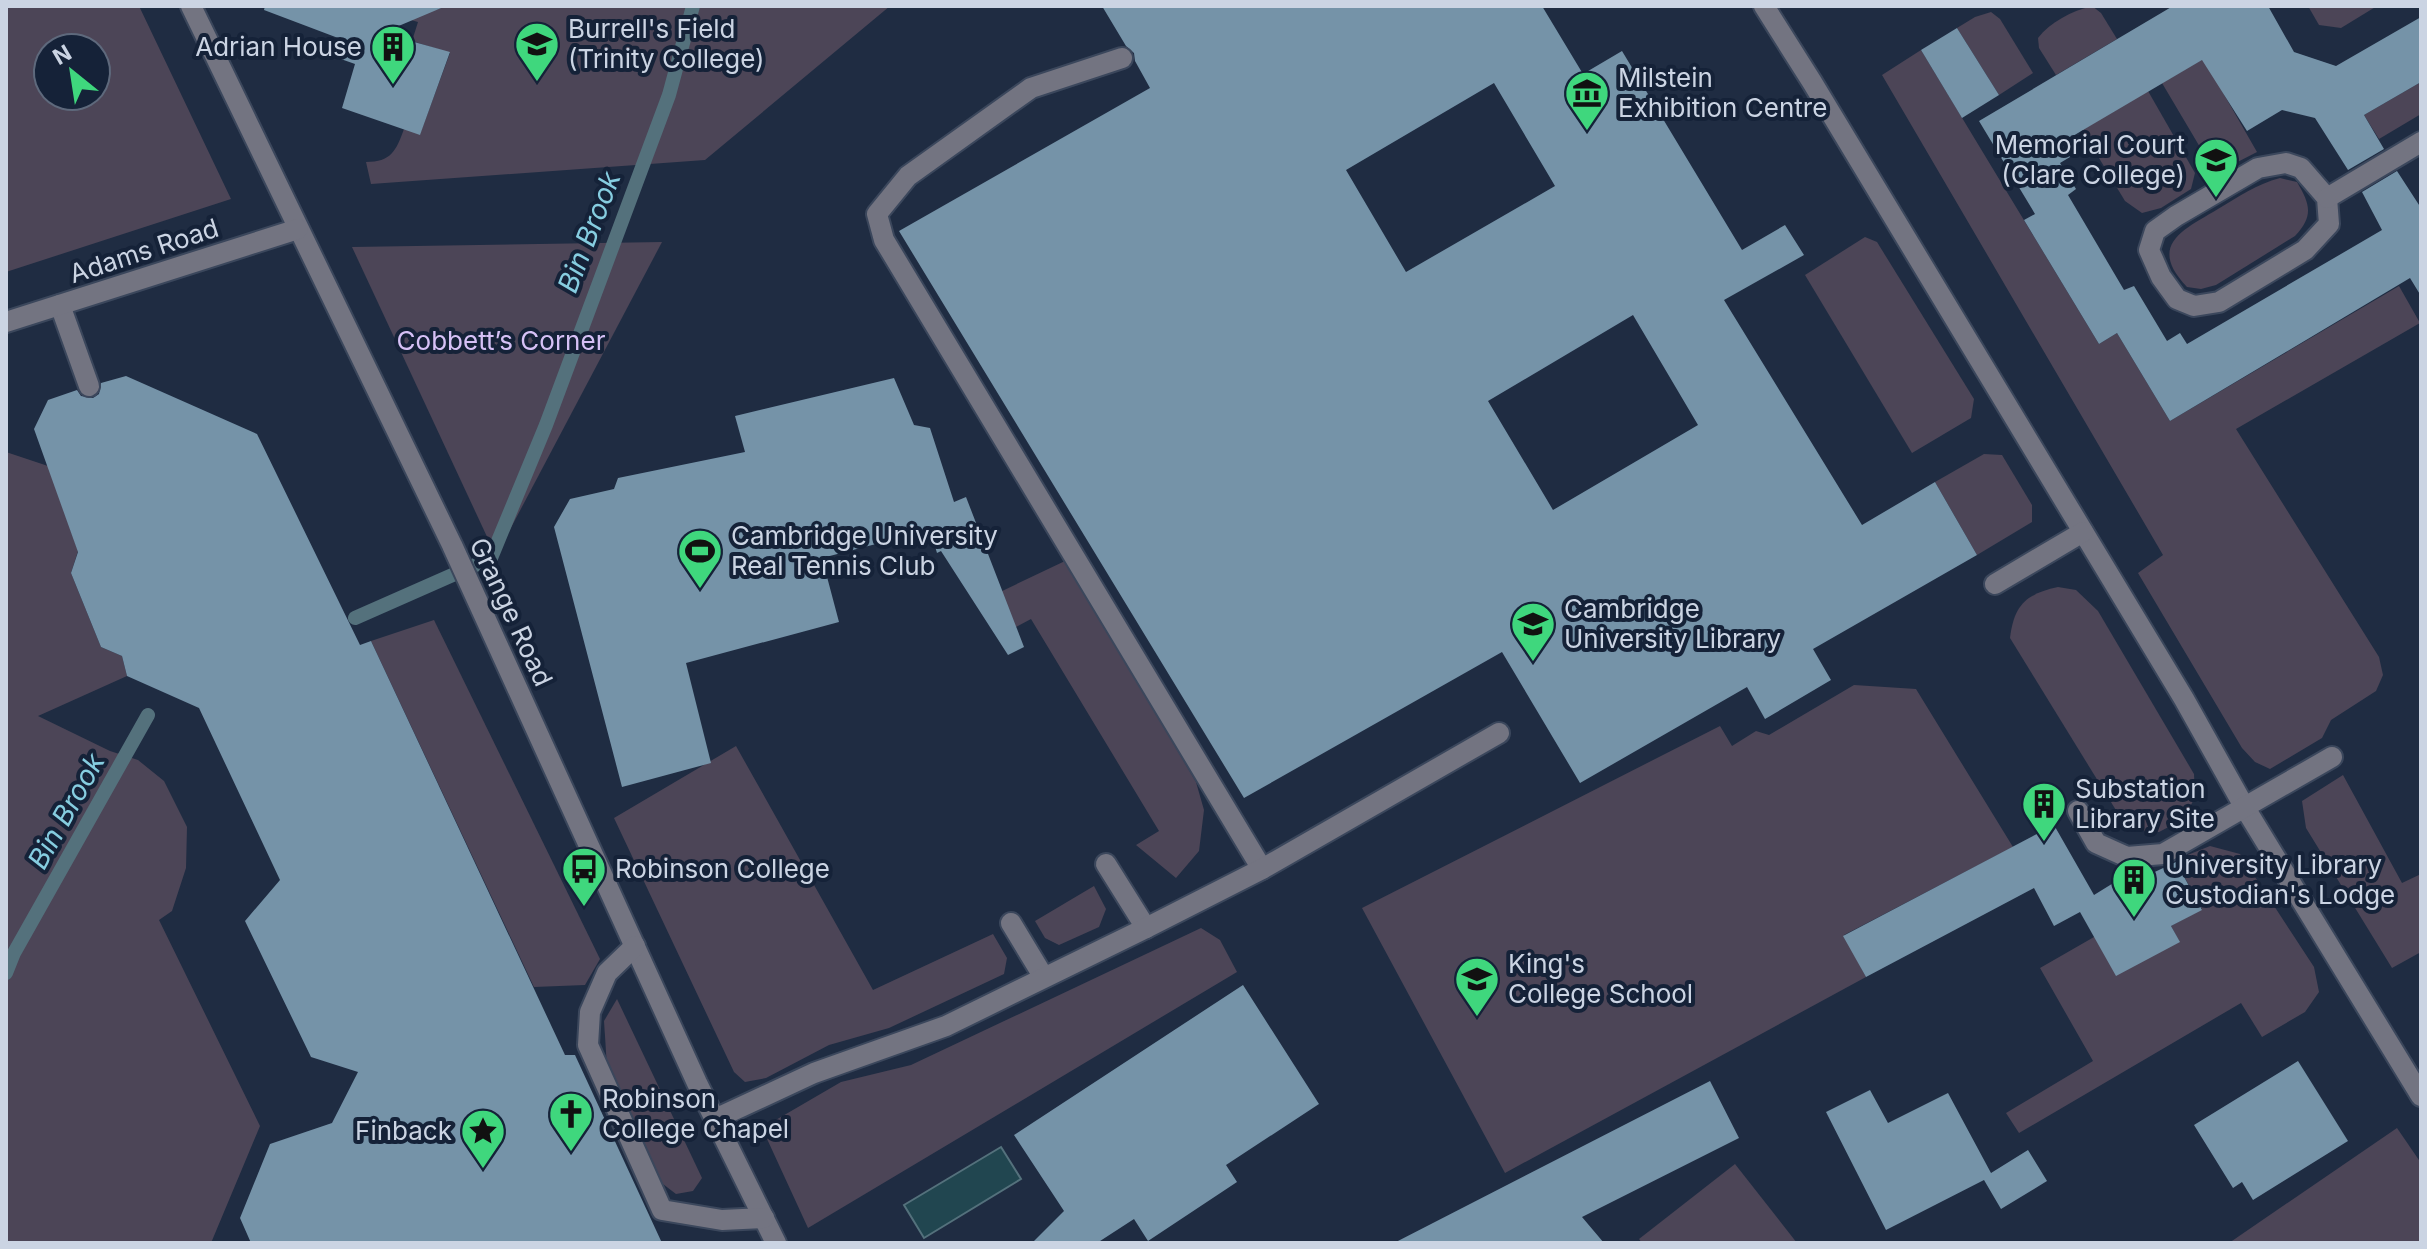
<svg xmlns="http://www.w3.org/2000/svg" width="2427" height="1249" viewBox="0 0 2427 1249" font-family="Inter,sans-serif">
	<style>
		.green { fill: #4c4557; fill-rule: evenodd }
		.water { fill: #214650; stroke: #54717c; stroke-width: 2 }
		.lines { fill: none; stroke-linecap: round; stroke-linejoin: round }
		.stream { stroke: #54717c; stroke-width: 14 }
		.building { fill: #7593a8; fill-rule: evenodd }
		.minor-casing { stroke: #3b475c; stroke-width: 24 }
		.minor { stroke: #737481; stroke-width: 20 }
		.labels { text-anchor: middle; stroke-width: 8; stroke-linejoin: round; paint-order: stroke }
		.poi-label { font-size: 26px; fill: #cbd4e3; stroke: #152238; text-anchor: start }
		.street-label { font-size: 26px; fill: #cbd4e3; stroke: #152238 }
		.park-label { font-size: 26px; fill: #d6c1f6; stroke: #152238 }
		.water-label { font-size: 28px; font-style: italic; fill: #86cde0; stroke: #152238 }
	</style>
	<rect width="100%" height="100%" fill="#1f2c42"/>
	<g class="green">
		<path d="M 6,6 L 139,6 L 231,199 L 6,272 ZM 48,48 L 96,48 L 96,96 L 48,96 Z"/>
		<path d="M 433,6 L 436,10 L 446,6 L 890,6 L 705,160 L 371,184 L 366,162 C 391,162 396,151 404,129 L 420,134 L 450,53 L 412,41 L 418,22 L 400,17 Z"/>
		<path d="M 2092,6 L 2101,13 L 2117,39 L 2056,75 L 2039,48 L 2038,38 C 2050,22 2072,11 2092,6 Z"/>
		<path d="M 2308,6 L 2377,6 L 2341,28 L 2319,25 Z"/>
		<path d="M 1991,12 L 2000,19 L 2033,73 L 1999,95 L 1957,28 L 1975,17 Z"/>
		<path d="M 1921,50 L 2099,344 L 2117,333 L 2170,421 L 2399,286 L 2420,323 L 2236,429 L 2379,657 L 2383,675 L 2376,691 L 2331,720 L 2322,738 L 2270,769 L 2255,762 L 2242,748 L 2138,573 L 2163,555 L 1882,75 Z"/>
		<path d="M 2218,50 L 2222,91 L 2257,152 L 2222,170 L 2210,164 L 2162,83 Z"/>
		<path d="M 2421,82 L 2421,114 L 2379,139 L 2364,115 Z"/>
		<path d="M 2148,91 L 2195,173 L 2191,189 L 2161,208 L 2142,213 L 2125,201 L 2082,130 Z"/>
		<path d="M 2280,178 L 2297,182 C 2310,204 2314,216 2295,236 L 2216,285 L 2201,289 L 2187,287 C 2147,245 2183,230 2218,209 C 2238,197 2257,184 2280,178 Z"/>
		<path d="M 1865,237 L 1877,242 L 1974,399 L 1971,418 L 1912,453 L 1805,275 Z"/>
		<path d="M 662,242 L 496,556 L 352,247 Z"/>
		<path d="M 6,452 L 48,466 L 78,551 L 71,573 L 101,647 L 122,656 L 127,676 L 38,716 L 110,751 L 138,760 L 164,781 L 187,827 L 186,868 L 172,911 L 159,920 L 260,1126 L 211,1243 L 6,1243 Z"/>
		<path d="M 1984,454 L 2002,455 L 2032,505 L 2032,522 L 1977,555 L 1935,482 Z"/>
		<path d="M 1065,561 L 1196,782 L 1204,810 L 1199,851 L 1176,878 L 1136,845 L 1159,831 L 1031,619 L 1003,634 L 981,601 Z"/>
		<path d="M 2058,587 L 2076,590 L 2098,611 L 2194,774 L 2195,797 L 2184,819 L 2159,832 L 2139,830 L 2122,820 L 2010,638 C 2014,605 2026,594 2058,587 Z"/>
		<path d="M 434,620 L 600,959 L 585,985 L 534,987 L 371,641 Z"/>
		<path d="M 1854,685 L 1916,689 L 2013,847 L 1844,935 L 1866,977 L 1505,1173 L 1362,908 L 1720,726 L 1732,746 L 1756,731 L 1769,735 Z"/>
		<path d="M 736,746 L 873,990 L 993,934 L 1007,958 L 1004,974 L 889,1028 L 829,1045 L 766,1078 L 745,1082 L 734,1072 L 614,818 Z"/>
		<path d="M 2343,775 L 2402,883 L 2421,874 L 2421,952 L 2392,968 L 2306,828 L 2302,801 Z"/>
		<path d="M 2210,846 L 2240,854 L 2314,967 L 2319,992 L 2305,1012 L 2262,1037 L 2241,1003 L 2019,1133 L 2006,1113 L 2093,1061 L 2040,968 L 2094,937 L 2179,941 L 2171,926 L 2202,909 L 2175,860 Z"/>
		<path d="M 1094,886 L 1106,909 L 1099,927 L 1059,945 L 1045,938 L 1035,921 Z"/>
		<path d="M 1201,928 L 1220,940 L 1237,972 L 808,1228 L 762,1128 L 841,1082 L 911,1065 Z"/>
		<path d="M 617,999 L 702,1178 L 693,1191 L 676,1194 L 659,1181 L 607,1067 L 604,1021 Z"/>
		<path d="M 2397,1128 L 2421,1163 L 2419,1243 L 2229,1243 Z"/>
		<path d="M 1735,1164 L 1797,1243 L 1642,1243 L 1639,1239 Z"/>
	</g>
	<path class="water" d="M 1001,1147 L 1021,1179 L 924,1238 L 904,1205 Z"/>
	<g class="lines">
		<g class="stream">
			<path d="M 355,618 L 491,558 L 546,425 L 669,95 L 693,6"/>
			<path d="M 6,973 L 14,953 L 148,715"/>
		</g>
	</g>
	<g class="building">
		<path d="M 265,6 L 446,6 L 382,33 L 450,52 L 420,135 L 342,108 L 355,64 L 338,58 L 346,41 L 264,10 Z"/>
		<path d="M 1102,6 L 1542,6 L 1583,74 L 1622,51 L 1742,250 L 1785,225 L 1804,255 L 1724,300 L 1862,525 L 1935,482 L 1977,555 L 1813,649 L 1831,680 L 1765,719 L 1747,687 L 1580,783 L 1502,652 L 1244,798 L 899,231 L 1150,88 L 1135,61 L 1134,53 L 1126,46 ZM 1494,83 L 1555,186 L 1406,272 L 1346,170 ZM 1633,315 L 1698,425 L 1553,510 L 1488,401 Z"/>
		<path d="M 2173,6 L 2268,6 L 2294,52 L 2336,66 L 2421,17 L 2421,82 L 2364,115 L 2384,149 L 2348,170 L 2315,118 L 2282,110 L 2247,131 L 2202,60 L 2061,143 L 2070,157 L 2060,163 L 2076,189 L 2068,195 L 2124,290 L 2134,286 L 2167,341 L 2180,333 L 2187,344 L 2382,230 L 2362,192 L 2397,171 L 2421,208 L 2421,296 L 2410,278 L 2170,421 L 2117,333 L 2099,344 L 2024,220 L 2035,214 L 1979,121 Z"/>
		<path d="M 1957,28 L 1999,95 L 1962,118 L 1921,50 Z"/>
		<path d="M 126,376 L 257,434 L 360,645 L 371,641 L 565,1055 L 575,1055 L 662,1243 L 251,1243 L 240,1218 L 270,1144 L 332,1123 L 358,1072 L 311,1057 L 245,921 L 280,880 L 199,708 L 127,676 L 122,656 L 101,647 L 71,573 L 78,552 L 34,429 L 48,400 L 77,390 L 81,396 L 93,398 L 99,394 L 101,383 Z"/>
		<path d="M 894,378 L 914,425 L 930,428 L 954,502 L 966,497 L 1024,647 L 1008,655 L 941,551 L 937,553 L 930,530 L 822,558 L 839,622 L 686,663 L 711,763 L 622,787 L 554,527 L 570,499 L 614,489 L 618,478 L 745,452 L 735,416 Z"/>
		<path d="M 2054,825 L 2094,895 L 2136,869 L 2139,869 L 2144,877 L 2176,862 L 2202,910 L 2171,926 L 2180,942 L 2116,976 L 2080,912 L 2054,926 L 2034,888 L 1866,977 L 1843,936 Z"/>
		<path d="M 1243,985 L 1319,1104 L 1226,1165 L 1237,1182 L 1148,1241 L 1134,1219 L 1097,1243 L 1032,1243 L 1064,1211 L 1014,1135 Z"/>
		<path d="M 2298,1061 L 2348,1141 L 2253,1200 L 2242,1182 L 2233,1188 L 2194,1125 Z"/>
		<path d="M 1710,1081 L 1739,1138 L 1582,1217 L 1604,1243 L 1394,1243 Z"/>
		<path d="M 1870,1090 L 1888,1123 L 1948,1093 L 1991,1173 L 2028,1150 L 2047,1181 L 2001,1209 L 1984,1180 L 1886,1230 L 1826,1112 Z"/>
	</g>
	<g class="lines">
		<g class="minor-casing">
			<g id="minor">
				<path d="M 191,6 L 452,545 L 697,1083 L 776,1243"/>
				<path d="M 1764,6 L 1812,82 L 2184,699 L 2245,808 L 2421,1096"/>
				<path d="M 1122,58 L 1031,88 L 908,176 L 877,214 L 884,240 L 1262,869"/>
				<path d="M 2286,163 L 2301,168 L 2327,198 L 2329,224 L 2305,250 L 2219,302 L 2194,306 L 2177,299 L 2161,277 L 2149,250 L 2155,231 L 2176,216 L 2258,168 Z"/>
				<path d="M 2327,198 L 2421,142"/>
				<path d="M 60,305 L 89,386"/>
				<path d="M 6,322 L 298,229"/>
				<path d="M 1995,584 L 2083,532"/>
				<path d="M 2078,811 L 2096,843 L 2127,857 L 2163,854 L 2332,757"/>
				<path d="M 1106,864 L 1146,928"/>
				<path d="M 1011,923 L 1043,976"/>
				<path d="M 635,946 L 607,973 L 590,1012 L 588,1045 L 662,1210 L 722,1220 L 764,1218"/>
				<path d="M 715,1119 L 814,1073 L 946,1026 L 1146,928 L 1262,869 L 1499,733"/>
			</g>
		</g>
		<use href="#minor" class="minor"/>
	</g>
	<defs>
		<g id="university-pin" transform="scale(2.3)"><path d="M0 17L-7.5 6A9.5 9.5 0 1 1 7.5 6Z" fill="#3fd77d" stroke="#152238"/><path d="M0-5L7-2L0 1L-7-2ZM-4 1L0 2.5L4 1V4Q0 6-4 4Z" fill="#111"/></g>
		<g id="building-pin" transform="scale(2.3)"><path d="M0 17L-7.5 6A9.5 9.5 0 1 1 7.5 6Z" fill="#3fd77d" stroke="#152238"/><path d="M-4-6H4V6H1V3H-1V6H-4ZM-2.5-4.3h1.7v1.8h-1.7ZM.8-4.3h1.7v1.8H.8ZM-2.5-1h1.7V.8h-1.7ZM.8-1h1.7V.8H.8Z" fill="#111"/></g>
		<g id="museum-pin" transform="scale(2.3)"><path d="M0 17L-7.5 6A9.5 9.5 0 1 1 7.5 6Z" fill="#3fd77d" stroke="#152238"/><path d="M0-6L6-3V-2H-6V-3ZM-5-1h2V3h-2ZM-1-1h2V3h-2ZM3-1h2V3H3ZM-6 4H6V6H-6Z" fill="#111"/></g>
		<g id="stadium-pin" transform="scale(2.3)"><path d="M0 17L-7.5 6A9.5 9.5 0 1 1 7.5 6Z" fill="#3fd77d" stroke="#152238"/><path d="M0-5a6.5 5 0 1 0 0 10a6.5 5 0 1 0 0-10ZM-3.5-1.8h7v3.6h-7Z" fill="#111"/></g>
		<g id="bus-pin" transform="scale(2.3)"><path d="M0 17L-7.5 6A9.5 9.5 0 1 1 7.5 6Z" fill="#3fd77d" stroke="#152238"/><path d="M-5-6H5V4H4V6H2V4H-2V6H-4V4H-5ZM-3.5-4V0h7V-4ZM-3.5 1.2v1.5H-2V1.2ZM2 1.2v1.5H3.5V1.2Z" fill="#111"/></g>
		<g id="school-pin" transform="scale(2.3)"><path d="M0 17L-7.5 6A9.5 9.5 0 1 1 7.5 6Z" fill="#3fd77d" stroke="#152238"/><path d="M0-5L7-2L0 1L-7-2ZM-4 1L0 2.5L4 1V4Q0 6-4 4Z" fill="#111"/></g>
		<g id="church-pin" transform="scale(2.3)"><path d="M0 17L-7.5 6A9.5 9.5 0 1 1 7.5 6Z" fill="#3fd77d" stroke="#152238"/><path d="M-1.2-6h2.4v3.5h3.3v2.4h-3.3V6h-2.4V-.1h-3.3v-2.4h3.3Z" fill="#111"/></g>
		<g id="sight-pin" transform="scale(2.3)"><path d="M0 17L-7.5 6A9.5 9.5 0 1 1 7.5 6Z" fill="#3fd77d" stroke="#152238"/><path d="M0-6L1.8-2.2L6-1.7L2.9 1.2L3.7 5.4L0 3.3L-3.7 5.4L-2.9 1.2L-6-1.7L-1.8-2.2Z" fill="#111"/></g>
	</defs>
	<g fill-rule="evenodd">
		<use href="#university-pin" x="537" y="44"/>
		<use href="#building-pin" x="393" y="47"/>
		<use href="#museum-pin" x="1587" y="93"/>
		<use href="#university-pin" x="2216" y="160"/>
		<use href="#stadium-pin" x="700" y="551"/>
		<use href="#university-pin" x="1533" y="624"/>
		<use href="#building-pin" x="2044" y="804"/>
		<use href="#bus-pin" x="584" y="869"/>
		<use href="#building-pin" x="2134" y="880"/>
		<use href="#school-pin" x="1477" y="979"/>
		<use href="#church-pin" x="571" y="1114"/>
		<use href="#sight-pin" x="483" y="1131"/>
	</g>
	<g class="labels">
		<g class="poi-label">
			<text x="568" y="38">Burrell's Field<tspan x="568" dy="30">(Trinity College)</tspan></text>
			<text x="362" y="56" text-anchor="end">Adrian House</text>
			<text x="1618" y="87">Milstein<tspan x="1618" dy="30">Exhibition Centre</tspan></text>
			<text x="2185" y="154" text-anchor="end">Memorial Court<tspan x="2185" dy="30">(Clare College)</tspan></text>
			<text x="731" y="545">Cambridge University<tspan x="731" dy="30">Real Tennis Club</tspan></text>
			<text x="1564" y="618">Cambridge<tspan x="1564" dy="30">University Library</tspan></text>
			<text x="2075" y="798">Substation<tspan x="2075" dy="30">Library Site</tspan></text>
			<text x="2165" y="874">University Library<tspan x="2165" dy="30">Custodian's Lodge</tspan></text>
			<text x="615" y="878">Robinson College</text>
			<text x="1508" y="973">King's<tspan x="1508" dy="30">College School</tspan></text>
			<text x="602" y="1108">Robinson<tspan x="602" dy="30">College Chapel</tspan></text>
			<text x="452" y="1140" text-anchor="end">Finback</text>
		</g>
		<g class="street-label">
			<text transform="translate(144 251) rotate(-18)" y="9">Adams Road</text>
			<text transform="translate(511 612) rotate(65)" y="9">Grange Road</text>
		</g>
		<g class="park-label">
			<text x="501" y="350">Cobbett’s Corner</text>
		</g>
		<g class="water-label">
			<text transform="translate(589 232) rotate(-69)" y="10">Bin Brook</text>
			<text transform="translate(66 811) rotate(-61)" y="10">Bin Brook</text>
		</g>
	</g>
	<rect width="2427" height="1249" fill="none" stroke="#cbd4e3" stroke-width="16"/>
	<g transform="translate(72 72) rotate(330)"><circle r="38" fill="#152238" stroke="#5e697c" stroke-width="2"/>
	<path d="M0-6L14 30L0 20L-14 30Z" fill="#3fd77d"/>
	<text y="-12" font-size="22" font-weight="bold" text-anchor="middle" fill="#cbd4e3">N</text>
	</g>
</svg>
